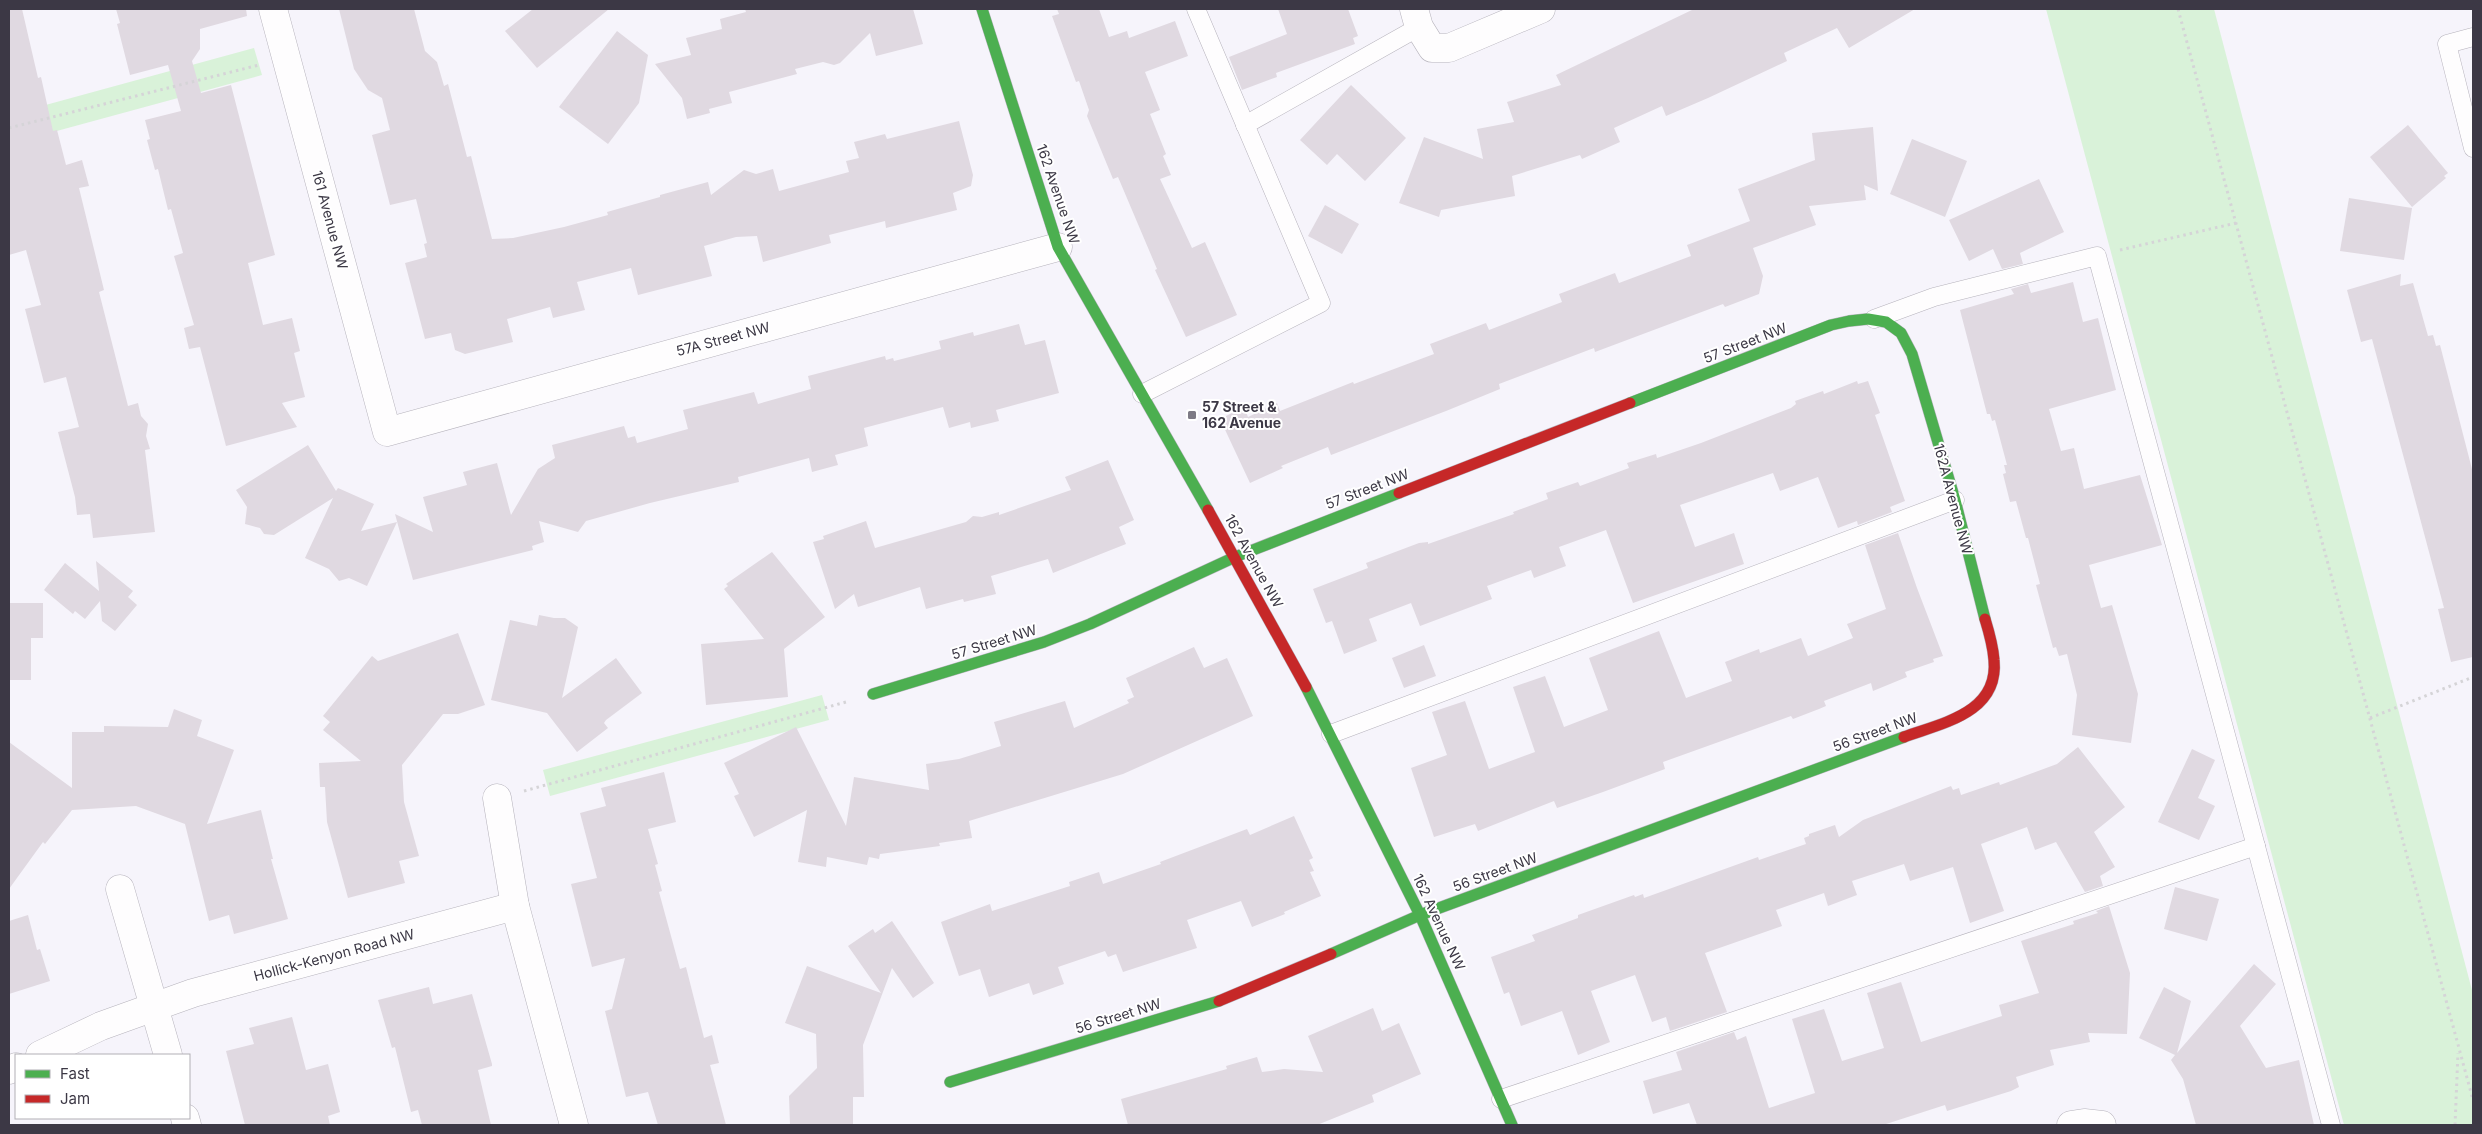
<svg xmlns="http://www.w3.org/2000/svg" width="2482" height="1134" viewBox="0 0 2482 1134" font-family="Inter,sans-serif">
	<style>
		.green { fill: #d9f2d9 }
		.building { fill: #e0d9e1 }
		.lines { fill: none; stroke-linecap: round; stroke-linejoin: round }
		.lane-casing { stroke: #b6b3bc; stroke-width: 19 }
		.street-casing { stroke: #b6b3bc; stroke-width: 29 }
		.fast-casing { stroke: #b6b3bc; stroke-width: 12 }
		.jam-casing { stroke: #b6b3bc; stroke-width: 12 }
		.path { stroke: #d5d4d7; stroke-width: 3; stroke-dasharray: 2.5 4; stroke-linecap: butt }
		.lane { stroke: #fefdfe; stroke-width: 18 }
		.street { stroke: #fefdfe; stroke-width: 28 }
		.fast { stroke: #4caf50; stroke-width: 11 }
		.jam { stroke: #c62828; stroke-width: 11 }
		.poi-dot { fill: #7d7a85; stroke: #fff; stroke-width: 2 }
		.labels { text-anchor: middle; stroke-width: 4; stroke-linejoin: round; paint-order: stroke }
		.street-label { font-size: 14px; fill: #3c3845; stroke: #fff }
		.poi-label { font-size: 14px; font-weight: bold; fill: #3c3845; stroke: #fff; text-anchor: start }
	</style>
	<rect width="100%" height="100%" fill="#f6f4fb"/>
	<g class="green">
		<path d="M 2046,9 L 2214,9 L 2473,994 L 2473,1125 L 2344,1125 Z"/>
		<path d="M 254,48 L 262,75 L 9,144 L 9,115 Z"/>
		<path d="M 822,695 L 829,720 L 550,796 L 543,770 Z"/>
	</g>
	<g class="building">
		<path d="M 9,9 L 22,9 L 38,78 L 41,77 L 53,131 L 57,130 L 66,165 L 82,160 L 89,186 L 79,188 L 104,290 L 99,292 L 128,406 L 138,403 L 141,416 L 148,424 L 146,436 L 150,449 L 145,450 L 155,532 L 93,538 L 90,514 L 77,515 L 75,497 L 58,432 L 79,427 L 66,377 L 44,383 L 25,309 L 41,305 L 26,250 L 9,255 Z"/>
		<path d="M 116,9 L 246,9 L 247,16 L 200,29 L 200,49 L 192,61 L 201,93 L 231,85 L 275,255 L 248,263 L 263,325 L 292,318 L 300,351 L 294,353 L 305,397 L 282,403 L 297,427 L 226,446 L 200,347 L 189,349 L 184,328 L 194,325 L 174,256 L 183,253 L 171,209 L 168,210 L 158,169 L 155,170 L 147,140 L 150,139 L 145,120 L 181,111 L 168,65 L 130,75 L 117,24 L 120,23 Z"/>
		<path d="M 339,9 L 414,9 L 425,51 L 437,62 L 444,86 L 448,84 L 467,157 L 471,156 L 492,239 L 513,238 L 564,227 L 608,215 L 607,212 L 660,197 L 660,195 L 708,182 L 711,195 L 744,170 L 756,174 L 773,169 L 779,191 L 849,172 L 846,161 L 859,158 L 854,142 L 885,134 L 887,139 L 959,121 L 973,175 L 971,186 L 953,193 L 957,210 L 886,228 L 885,221 L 829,235 L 831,243 L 763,262 L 757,236 L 736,237 L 704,246 L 712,276 L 638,295 L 631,268 L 577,282 L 585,310 L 553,318 L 550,307 L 507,319 L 513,342 L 465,354 L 455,350 L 451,333 L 425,339 L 405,263 L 427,257 L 424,244 L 427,243 L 416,199 L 390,205 L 372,135 L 390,130 L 382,98 L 368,90 L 354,69 Z"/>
		<path d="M 533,9 L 609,9 L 537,68 L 505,31 Z"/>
		<path d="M 745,9 L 913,9 L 923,44 L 876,56 L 870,33 L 840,63 L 834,65 L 823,62 L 795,69 L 797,74 L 729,92 L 732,103 L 709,109 L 710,113 L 687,119 L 682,98 L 655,64 L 691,55 L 686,38 L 722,29 L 720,19 L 746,12 Z"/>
		<path d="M 1057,9 L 1099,9 L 1109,37 L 1127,31 L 1129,38 L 1175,21 L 1188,56 L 1145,72 L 1160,110 L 1150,114 L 1166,154 L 1163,156 L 1171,175 L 1160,179 L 1192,248 L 1205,242 L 1237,315 L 1186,337 L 1155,270 L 1157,269 L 1118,177 L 1113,179 L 1087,116 L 1089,110 L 1079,81 L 1076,82 L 1052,16 L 1059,14 Z"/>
		<path d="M 1278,9 L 1348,9 L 1358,36 L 1353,38 L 1355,44 L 1276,73 L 1277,77 L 1242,90 L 1229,57 L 1287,34 Z"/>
		<path d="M 1694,9 L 1915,9 L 1849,48 L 1837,28 L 1784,53 L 1787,61 L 1708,98 L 1666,116 L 1662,106 L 1614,128 L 1620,142 L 1582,159 L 1580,155 L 1512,176 L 1515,196 L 1441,210 L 1439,217 L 1399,203 L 1424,137 L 1483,159 L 1477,129 L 1514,122 L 1507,102 L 1561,85 L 1556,75 Z"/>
		<path d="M 617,31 L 648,55 L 639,103 L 608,144 L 559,107 Z"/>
		<path d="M 1351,85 L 1406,138 L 1365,181 L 1337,154 L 1327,165 L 1300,140 Z"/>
		<path d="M 2408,125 L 2448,173 L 2444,176 L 2446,178 L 2412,207 L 2370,157 Z"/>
		<path d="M 1873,127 L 1878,191 L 1864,185 L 1866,200 L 1809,206 L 1816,225 L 1753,248 L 1763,276 L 1759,294 L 1725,307 L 1723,304 L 1595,352 L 1594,348 L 1499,384 L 1500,389 L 1446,411 L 1331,455 L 1328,447 L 1281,466 L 1283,468 L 1250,483 L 1220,419 L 1244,407 L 1248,417 L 1277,403 L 1280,411 L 1353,382 L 1354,384 L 1434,354 L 1430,344 L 1486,323 L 1489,330 L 1562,302 L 1559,294 L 1615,273 L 1619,283 L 1691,256 L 1687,245 L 1750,221 L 1738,189 L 1815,160 L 1812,133 Z"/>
		<path d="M 1912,139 L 1967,161 L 1945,217 L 1890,194 Z"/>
		<path d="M 2039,179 L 2064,232 L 2020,253 L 2023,264 L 2002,269 L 1993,249 L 1969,261 L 1949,220 Z"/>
		<path d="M 2349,198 L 2412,208 L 2404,260 L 2340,251 Z"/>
		<path d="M 1325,205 L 1359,224 L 1342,254 L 1308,236 Z"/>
		<path d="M 2401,274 L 2400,286 L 2413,283 L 2428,336 L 2433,335 L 2436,346 L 2440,345 L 2473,473 L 2473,657 L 2451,662 L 2438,609 L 2444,608 L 2372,339 L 2361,342 L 2347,290 Z"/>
		<path d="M 2073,282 L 2083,322 L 2098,318 L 2116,390 L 2049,409 L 2061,451 L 2074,448 L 2084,489 L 2140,475 L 2162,545 L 2089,565 L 2101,608 L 2112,605 L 2138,694 L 2131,743 L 2072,735 L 2077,695 L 2067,654 L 2059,656 L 2056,647 L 2053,648 L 2036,585 L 2040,584 L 2028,538 L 2026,538 L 2016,501 L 2010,502 L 2003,474 L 2006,473 L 2004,465 L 2007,465 L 1995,420 L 1992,421 L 1990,414 L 1987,414 L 1960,310 L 2014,294 L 2011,289 L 2028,284 L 2031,293 Z"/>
		<path d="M 1019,324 L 1025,345 L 1045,340 L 1059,393 L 996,410 L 999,421 L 971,428 L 970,422 L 949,428 L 943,407 L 864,428 L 868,446 L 835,455 L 838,465 L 812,472 L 809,458 L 738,477 L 739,482 L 650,503 L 586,521 L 578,532 L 539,521 L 544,542 L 532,546 L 533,550 L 413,580 L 395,514 L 433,532 L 423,497 L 467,485 L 463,472 L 497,463 L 511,515 L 538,469 L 555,458 L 552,445 L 624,426 L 628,438 L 635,436 L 637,443 L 688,429 L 683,410 L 754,392 L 758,404 L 811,389 L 808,376 L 885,356 L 886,360 L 893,358 L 894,361 L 941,349 L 939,341 L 973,332 L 974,336 Z"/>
		<path d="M 1857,381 L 1858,384 L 1868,381 L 1880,413 L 1875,415 L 1905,501 L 1890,507 L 1892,512 L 1858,525 L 1857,521 L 1838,528 L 1818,477 L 1780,491 L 1773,473 L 1680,505 L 1695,547 L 1734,533 L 1744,564 L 1633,603 L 1606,530 L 1559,547 L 1566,566 L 1534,578 L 1531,570 L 1487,586 L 1492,599 L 1420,626 L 1411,603 L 1369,619 L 1377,641 L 1344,654 L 1332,621 L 1326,623 L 1313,589 L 1368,568 L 1366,563 L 1419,543 L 1428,542 L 1428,544 L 1514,514 L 1513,512 L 1548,499 L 1546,493 L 1578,482 L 1580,486 L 1629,468 L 1627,463 L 1656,454 L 1657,458 L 1701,443 L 1791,408 L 1796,404 L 1795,401 L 1823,391 L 1824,394 Z"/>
		<path d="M 308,445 L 336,491 L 338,488 L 374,504 L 361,531 L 397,522 L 367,586 L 349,578 L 339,581 L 329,569 L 305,558 L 333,498 L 274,535 L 264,534 L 260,528 L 245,524 L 247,507 L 236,490 Z"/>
		<path d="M 1108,460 L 1134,520 L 1119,527 L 1126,544 L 1053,573 L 1048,559 L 991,576 L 996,594 L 964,602 L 963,599 L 926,609 L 920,587 L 858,607 L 854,594 L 835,609 L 813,542 L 824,539 L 823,536 L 866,521 L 875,548 L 966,522 L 973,516 L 982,517 L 999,512 L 999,515 L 1071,490 L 1065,477 Z"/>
		<path d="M 1898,533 L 1917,588 L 1943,656 L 1933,659 L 1934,662 L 1905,672 L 1907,677 L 1873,691 L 1871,683 L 1824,701 L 1826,706 L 1819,709 L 1793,719 L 1791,716 L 1663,762 L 1665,769 L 1603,792 L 1557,808 L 1554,801 L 1478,831 L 1475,824 L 1434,837 L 1411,768 L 1447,755 L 1432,712 L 1465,701 L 1489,769 L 1535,752 L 1513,687 L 1545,676 L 1564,727 L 1608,710 L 1589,658 L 1659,631 L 1686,698 L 1732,681 L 1725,662 L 1759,649 L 1760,653 L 1801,638 L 1808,656 L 1853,638 L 1847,624 L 1886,609 L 1865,545 Z"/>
		<path d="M 772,552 L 825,617 L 784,649 L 788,697 L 706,705 L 701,644 L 764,639 L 724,589 L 728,586 L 726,584 Z"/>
		<path d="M 96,561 L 133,591 L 128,597 L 137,605 L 115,631 L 102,621 L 100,601 L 85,619 L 75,611 L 73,614 L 44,590 L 65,563 L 99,591 Z"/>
		<path d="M 10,603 L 43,603 L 43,638 L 31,638 L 31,680 L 9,680 Z"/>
		<path d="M 539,615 L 554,618 L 565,618 L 578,627 L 562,698 L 616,658 L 642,693 L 606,720 L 604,723 L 608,728 L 577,752 L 547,713 L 491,700 L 510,620 L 537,626 Z"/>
		<path d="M 458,633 L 485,705 L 458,714 L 443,714 L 402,765 L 404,802 L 419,856 L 399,861 L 405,883 L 348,898 L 327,822 L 325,787 L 320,787 L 319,763 L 361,761 L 323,730 L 330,722 L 323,716 L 372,656 L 378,661 Z"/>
		<path d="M 1424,645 L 1436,676 L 1404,688 L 1392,658 Z"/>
		<path d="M 1194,647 L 1204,668 L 1227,658 L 1253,716 L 1123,774 L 969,821 L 972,838 L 939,843 L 940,846 L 880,854 L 879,859 L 869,857 L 867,865 L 827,857 L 826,867 L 798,862 L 807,810 L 754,837 L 734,796 L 739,794 L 724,763 L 796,727 L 846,826 L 854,777 L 929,790 L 926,764 L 959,759 L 1001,746 L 994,722 L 1065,701 L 1074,728 L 1129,703 L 1127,700 L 1134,697 L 1126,678 Z"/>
		<path d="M 174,709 L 202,720 L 197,736 L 234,750 L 207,824 L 261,810 L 273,859 L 271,859 L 288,919 L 234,934 L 229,915 L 209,921 L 185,824 L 136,806 L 72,810 L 45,844 L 43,842 L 9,889 L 9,742 L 72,788 L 72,732 L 104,732 L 104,726 L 168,727 Z"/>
		<path d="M 2078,747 L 2125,807 L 2094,832 L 2115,867 L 2100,876 L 2103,886 L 2085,892 L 2056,842 L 2035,850 L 2027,827 L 1981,844 L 2004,911 L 1970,923 L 1953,867 L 1910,881 L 1904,864 L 1852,881 L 1857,895 L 1828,906 L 1824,893 L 1776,910 L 1782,926 L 1705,953 L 1727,1012 L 1670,1031 L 1666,1017 L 1652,1022 L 1635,975 L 1591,991 L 1610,1042 L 1578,1055 L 1562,1011 L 1521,1026 L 1509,992 L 1504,994 L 1491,957 L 1535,941 L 1532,935 L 1578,918 L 1578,915 L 1634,895 L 1635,897 L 1643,894 L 1644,898 L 1758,857 L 1759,860 L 1806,844 L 1804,838 L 1809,836 L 1809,834 L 1835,825 L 1839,837 L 1863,820 L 1951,786 L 1953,790 L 1959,788 L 1961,795 L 1999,782 L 2000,785 L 2057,764 Z"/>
		<path d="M 2192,749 L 2215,760 L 2198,798 L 2215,806 L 2199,840 L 2158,822 Z"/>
		<path d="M 664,772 L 676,822 L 648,829 L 658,864 L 655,865 L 662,891 L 659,892 L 680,969 L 686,967 L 704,1038 L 712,1035 L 719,1063 L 710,1065 L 726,1125 L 658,1125 L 648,1092 L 626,1097 L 605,1011 L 612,1009 L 625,958 L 592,967 L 571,884 L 597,878 L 580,813 L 606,806 L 601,788 Z"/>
		<path d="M 1294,816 L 1313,858 L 1309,860 L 1314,871 L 1310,872 L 1321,896 L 1284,912 L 1285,914 L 1252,927 L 1241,901 L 1187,920 L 1197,948 L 1123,972 L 1116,954 L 1108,957 L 1105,951 L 1058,967 L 1064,984 L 1033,995 L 1029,983 L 989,997 L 980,969 L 959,976 L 941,922 L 990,904 L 992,911 L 1070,886 L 1069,882 L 1099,872 L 1103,884 L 1161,864 L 1160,862 L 1247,829 L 1250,835 Z"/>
		<path d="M 2175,887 L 2219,899 L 2207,941 L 2164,929 Z"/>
		<path d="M 2109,906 L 2130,973 L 2127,1034 L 2088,1033 L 2090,1042 L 2050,1050 L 2054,1065 L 2016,1077 L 2019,1087 L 2011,1091 L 1947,1111 L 1945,1105 L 1883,1125 L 1697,1125 L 1689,1103 L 1653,1114 L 1643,1081 L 1682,1070 L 1676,1052 L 1734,1032 L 1737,1040 L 1746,1036 L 1769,1108 L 1815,1093 L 1792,1019 L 1824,1009 L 1842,1061 L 1884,1048 L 1867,993 L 1901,982 L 1921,1042 L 2002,1016 L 1999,1005 L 2039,993 L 2021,941 L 2074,924 L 2073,921 L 2098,913 L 2096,911 Z"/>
		<path d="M 28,915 L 37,950 L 40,949 L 50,981 L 9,994 L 9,921 Z"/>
		<path d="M 892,921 L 934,983 L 913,998 L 892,968 L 863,1045 L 864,1097 L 853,1097 L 853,1125 L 790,1125 L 789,1096 L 817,1068 L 816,1034 L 785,1023 L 807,966 L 881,993 L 848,946 L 873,929 L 875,933 Z"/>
		<path d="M 2254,964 L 2276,984 L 2240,1026 L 2266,1068 L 2299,1060 L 2314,1125 L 2196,1125 L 2183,1079 L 2171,1060 L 2175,1055 L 2139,1038 L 2164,987 L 2191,1001 L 2177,1053 Z"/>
		<path d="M 429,987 L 433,1004 L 472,994 L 492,1064 L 492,1066 L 478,1070 L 491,1125 L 422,1125 L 418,1110 L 411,1112 L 395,1047 L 392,1048 L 378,1000 Z"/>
		<path d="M 1373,1008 L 1382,1031 L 1399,1023 L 1421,1074 L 1372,1095 L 1374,1102 L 1317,1125 L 1128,1125 L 1121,1099 L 1227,1069 L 1226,1066 L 1257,1057 L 1262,1072 L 1284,1069 L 1323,1072 L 1308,1036 Z"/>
		<path d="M 292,1017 L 306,1070 L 328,1064 L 340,1112 L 328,1116 L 330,1125 L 245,1125 L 226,1051 L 254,1044 L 249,1028 Z"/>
	</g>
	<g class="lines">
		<g class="lane-casing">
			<g id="lane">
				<path d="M 2473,37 L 2447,44 L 2473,148"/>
				<path d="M 1245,125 L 1419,27"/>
				<path d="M 1874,319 L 1934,297 L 2097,256 L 2331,1125"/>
				<path d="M 1142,394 L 1321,303 L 1196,9"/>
				<path d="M 1331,734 L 1955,500"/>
				<path d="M 1501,1099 L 2256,846"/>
			</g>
		</g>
		<g class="street-casing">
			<g id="street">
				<path d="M 273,9 L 387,432 L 1058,247"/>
				<path d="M 1414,9 L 1419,27 L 1432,48 L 1449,48 L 1541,9"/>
				<path d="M 497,798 L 515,906"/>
				<path d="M 120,889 L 168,1055"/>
				<path d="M 40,1055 L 101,1026 L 193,993 L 515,906 L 574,1125"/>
				<path d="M 9,1070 L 16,1067"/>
				<path d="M 185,1118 L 187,1125"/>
				<path d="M 2071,1125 L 2084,1123 L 2102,1125"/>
			</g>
		</g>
		<g class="fast-casing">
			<g id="fast">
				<path d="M 982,9 L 1058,247 L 1208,510"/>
				<path d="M 1630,403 L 1831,325 L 1849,321 L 1868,319 L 1886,322 L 1901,333 L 1912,354 L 1955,500 L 1985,619"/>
				<path d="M 1306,687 L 1420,915 L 1512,1125"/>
				<path d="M 873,694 L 1044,642 L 1090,624 L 1235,557 L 1399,493"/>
				<path d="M 1331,954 L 1420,915 L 1904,737"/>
				<path d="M 950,1082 L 1219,1001"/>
			</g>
		</g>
		<g class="jam-casing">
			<g id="jam">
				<path d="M 1399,493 L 1630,403"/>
				<path d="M 1208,510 L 1306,687"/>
				<path d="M 1904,737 C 1942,723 1999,713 1994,660 C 1993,646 1989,632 1985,619"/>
				<path d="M 1219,1001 L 1331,954"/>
			</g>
		</g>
		<g class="path">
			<path d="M 2178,9 L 2473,1100"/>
			<path d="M 9,128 L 259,65"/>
			<path d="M 2120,250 L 2236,223"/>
			<path d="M 2370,718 L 2473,677"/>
			<path d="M 524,791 L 846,702"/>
			<path d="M 2455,1125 L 2458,1053"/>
		</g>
		<use href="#lane" class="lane"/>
		<use href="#street" class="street"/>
		<use href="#fast" class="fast"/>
		<use href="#jam" class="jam"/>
	</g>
	<rect class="poi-dot" x="1187" y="410" width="10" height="10" rx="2.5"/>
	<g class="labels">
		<g class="street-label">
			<text transform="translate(1058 194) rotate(71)" y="5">162 Avenue NW</text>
			<text transform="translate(330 220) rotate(75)" y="5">161 Avenue NW</text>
			<text transform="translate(723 339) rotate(-15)" y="5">57A Street NW</text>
			<text transform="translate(1745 343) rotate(-21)" y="5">57 Street NW</text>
			<text transform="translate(1367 489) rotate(-21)" y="5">57 Street NW</text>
			<text transform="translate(1953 499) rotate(75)" y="5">162A Avenue NW</text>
			<text transform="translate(1254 561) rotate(61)" y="5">162 Avenue NW</text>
			<text transform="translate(994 642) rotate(-17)" y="5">57 Street NW</text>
			<text transform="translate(1875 732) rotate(-20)" y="5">56 Street NW</text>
			<text transform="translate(1495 872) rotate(-20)" y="5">56 Street NW</text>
			<text transform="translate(1439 922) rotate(65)" y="5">162 Avenue NW</text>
			<text transform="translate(334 955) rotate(-15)" y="5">Hollick-Kenyon Road NW</text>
			<text transform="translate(1118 1016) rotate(-17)" y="5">56 Street NW</text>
		</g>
		<g class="poi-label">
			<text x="1202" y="412">57 Street &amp;<tspan x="1202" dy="16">162 Avenue</tspan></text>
		</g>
	</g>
	<rect width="2482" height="1134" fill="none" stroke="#3c3845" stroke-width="20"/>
	<rect x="15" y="1054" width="175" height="65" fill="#ffffff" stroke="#b1afb5"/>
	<rect x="25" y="1070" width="25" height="8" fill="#4caf50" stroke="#b1afb5"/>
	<text x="60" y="1079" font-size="15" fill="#3c3845">Fast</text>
	<rect x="25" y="1095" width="25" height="8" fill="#c62828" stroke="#b1afb5"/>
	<text x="60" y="1104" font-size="15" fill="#3c3845">Jam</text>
</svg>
